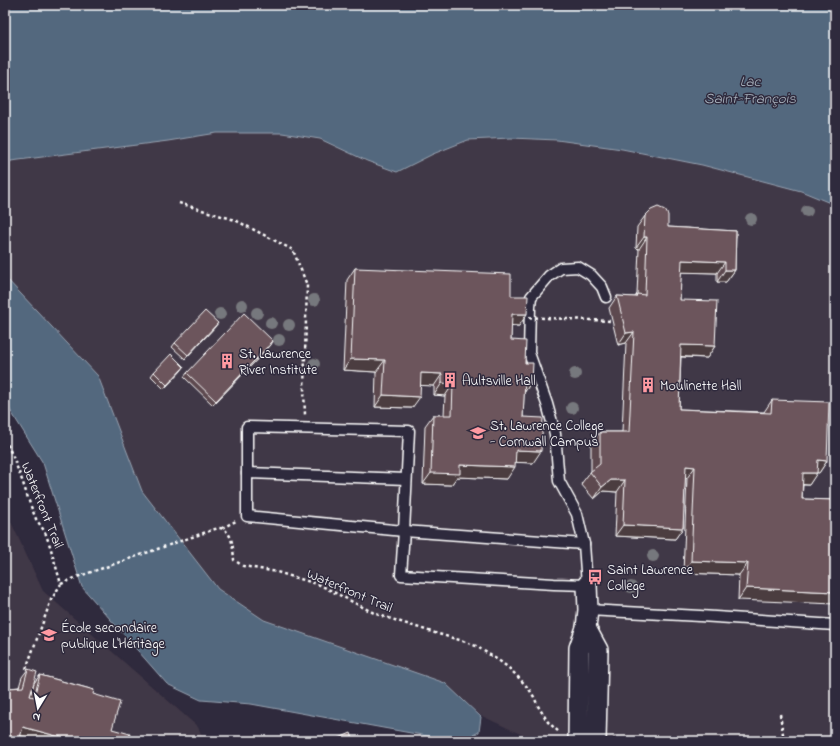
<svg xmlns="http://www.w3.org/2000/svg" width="840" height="746" viewBox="0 0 840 746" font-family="'Indie Flower',sans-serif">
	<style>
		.built { fill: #413746 }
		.water { fill: #53677e; stroke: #98a4b2 }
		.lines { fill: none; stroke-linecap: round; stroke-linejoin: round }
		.lane-casing { stroke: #fff; stroke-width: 13 }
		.street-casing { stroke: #fff; stroke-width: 22 }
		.path { stroke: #fff; stroke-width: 2.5; stroke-dasharray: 3 3; stroke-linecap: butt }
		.lane { stroke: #2f2a3d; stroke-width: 10 }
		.street { stroke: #2f2a3d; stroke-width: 19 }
		.path-bridge { stroke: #fff; stroke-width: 2.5; stroke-dasharray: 3 3; stroke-linecap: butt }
		.tree { fill: #76787d }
		.wall { fill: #5d494f; stroke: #fff }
		.shaded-wall { fill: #4c3c40; stroke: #fff }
		.building { fill: #6c555c; stroke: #fff }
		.labels { text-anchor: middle; stroke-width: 3; stroke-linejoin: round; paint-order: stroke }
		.poi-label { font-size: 14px; fill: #fff; stroke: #2f2a3d; text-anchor: start }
		.street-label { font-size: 14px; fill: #fff; stroke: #2f2a3d }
		.water-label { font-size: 15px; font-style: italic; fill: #a9b3be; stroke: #2f2a3d }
	</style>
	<rect width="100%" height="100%" fill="#2f2a3d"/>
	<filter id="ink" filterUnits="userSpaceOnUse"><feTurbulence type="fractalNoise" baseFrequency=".025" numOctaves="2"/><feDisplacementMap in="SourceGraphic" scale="8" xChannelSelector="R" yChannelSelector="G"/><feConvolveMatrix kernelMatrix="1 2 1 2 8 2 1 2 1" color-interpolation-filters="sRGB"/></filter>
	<g filter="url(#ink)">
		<g class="built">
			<path d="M 217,133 L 282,133 L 320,139 L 367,161 L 397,172 L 433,154 L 468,140 L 511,138 L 557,140 L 622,149 L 702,165 L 801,191 L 835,205 L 835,741 L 535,741 L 480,715 L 445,683 L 264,620 L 218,589 L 142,491 L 98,376 L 5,277 L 5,168 L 11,161 L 168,141 Z"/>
			<path d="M 5,509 L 43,591 L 198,727 L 204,741 L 5,741 Z"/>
		</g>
		<g class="water">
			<path d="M 5,5 L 835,5 L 835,205 L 801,191 L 702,165 L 622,149 L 557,140 L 511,138 L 468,140 L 433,154 L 397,172 L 367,161 L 320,139 L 282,133 L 217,133 L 168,141 L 11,161 L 5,168 Z"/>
			<path d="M 5,277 L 98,376 L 142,491 L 218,589 L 264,620 L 445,683 L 481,717 L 479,732 L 461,741 L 455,741 L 251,704 L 201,700 L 167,684 L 82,587 L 43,463 L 5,402 Z"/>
		</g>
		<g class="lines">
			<g class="lane-casing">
				<g id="lane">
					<path d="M 247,427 L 409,431 L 404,531 L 247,516 Z"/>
					<path d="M 247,473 L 406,479"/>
					<path d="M 404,531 L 584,544 L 587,585 L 554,584 L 401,575 Z"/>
					<path d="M 584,544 L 577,514 L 559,481 L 555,434 L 552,422 L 547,404 L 529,353 L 530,306 L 531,297 L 549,276 L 561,268 L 578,267 L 591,275 L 602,287 L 606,297"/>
					<path d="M 588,610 L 700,616 L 835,625"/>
				</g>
			</g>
			<g class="street-casing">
				<g id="street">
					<path d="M 586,628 L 598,650 L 596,741"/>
					<path d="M 578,741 L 579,648 L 586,628 L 588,610 L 587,585"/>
				</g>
			</g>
			<g class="path">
				<path d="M 179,203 L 235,220 L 293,250 L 307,285 L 304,389 L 305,415"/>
				<path d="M 5,439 L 13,457 L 22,480 L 30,504 L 36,519 L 45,532 L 50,546 L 61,584"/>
				<path d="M 222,528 L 236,521"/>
				<path d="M 61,584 L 77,577 L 218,528 C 233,528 233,549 234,560 L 243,566 L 277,572 L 320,585 L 376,614 L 435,633 L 463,641 L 476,646 L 501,662 L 510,669 L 519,678 L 529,689 L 534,697 L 538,706 L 548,722 L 560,733"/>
				<path d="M 26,669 L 51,600 L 61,584"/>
				<path d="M 780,714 L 784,741"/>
				<path d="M 613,739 L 637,741"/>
			</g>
			<use href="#lane" class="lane"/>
			<use href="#street" class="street"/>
			<path class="path-bridge" d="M 523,317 L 612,321"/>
		</g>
		<g class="tree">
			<circle cx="807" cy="211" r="6"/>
			<circle cx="751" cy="219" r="6"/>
			<circle cx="314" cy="300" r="6"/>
			<circle cx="242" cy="305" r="6"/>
			<circle cx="257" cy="313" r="6"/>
			<circle cx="220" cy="314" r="6"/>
			<circle cx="271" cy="323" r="6"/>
			<circle cx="289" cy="325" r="6"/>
			<circle cx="279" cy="340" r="6"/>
			<circle cx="314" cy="364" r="6"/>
			<circle cx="575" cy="374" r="6"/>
			<circle cx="572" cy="408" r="6"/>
			<circle cx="653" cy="556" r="6"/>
			<circle cx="631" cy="587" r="6"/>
		</g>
		<g class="wall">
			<path d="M 645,216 L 668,227 L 736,231 L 735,270 L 726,282 L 717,282 L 717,273 L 681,272 L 680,300 L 715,346 L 707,358 L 681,357 L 679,409 L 764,412 L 772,400 L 827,461 L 819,473 L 817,472 L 809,485 L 803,485 L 802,499 L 835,500 L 738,600 L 739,575 L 683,573 L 687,478 L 685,478 L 683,528 L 675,539 L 615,536 L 617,492 L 603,491 L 594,499 L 581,484 L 591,471 L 591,444 L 600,432 L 622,432 L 626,343 L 618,345 L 609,308 L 617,296 L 635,297 L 637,294 L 639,249 L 636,248 L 637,227 Z"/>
			<path d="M 355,268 L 511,296 L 519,326 L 511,326 L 511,340 L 525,363 L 532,381 L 524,393 L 523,417 L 533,463 L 515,462 L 507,479 L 457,477 L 451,485 L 423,484 L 425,426 L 433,415 L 444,415 L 445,396 L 434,395 L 434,386 L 421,385 L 412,408 L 375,407 L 376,372 L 343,370 L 347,280 Z"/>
			<path d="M 215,327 L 185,359 L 172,347 L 175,343 Z"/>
			<path d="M 271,345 L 213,405 L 184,377 L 187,373 Z"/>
			<path d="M 181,371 L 164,389 L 151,376 L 154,372 Z"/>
			<path d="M 28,669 L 30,696 L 34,683 L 40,675 L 94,690 L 21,735 L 9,688 L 19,687 L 22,677 Z"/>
		</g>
		<g class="shaded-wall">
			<path d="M 644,237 L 647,237 L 639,249 L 636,248 Z"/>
			<path d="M 682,260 L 725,262 L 717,273 L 673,272 Z"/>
			<path d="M 725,270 L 735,270 L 726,282 L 717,282 Z"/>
			<path d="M 512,314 L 527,314 L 519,326 L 504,325 Z"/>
			<path d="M 218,323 L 215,327 L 185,359 L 188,355 Z"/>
			<path d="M 634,332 L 626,343 L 618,345 L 626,333 Z"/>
			<path d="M 273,341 L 271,345 L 213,405 L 216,401 Z"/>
			<path d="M 681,345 L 715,346 L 707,358 L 673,356 Z"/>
			<path d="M 351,359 L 385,360 L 376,372 L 343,370 Z"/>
			<path d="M 184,367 L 181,371 L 164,389 L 167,385 Z"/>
			<path d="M 421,373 L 442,374 L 434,386 L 413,385 Z"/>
			<path d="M 525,381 L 532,381 L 524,393 Z"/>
			<path d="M 442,383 L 453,384 L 445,396 L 434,395 Z"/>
			<path d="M 383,395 L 420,397 L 412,408 L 375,407 Z"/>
			<path d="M 516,450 L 541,451 L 533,463 L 507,462 Z"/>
			<path d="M 818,460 L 827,461 L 819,473 L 809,472 Z"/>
			<path d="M 460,465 L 515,467 L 507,479 L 457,477 L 451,485 L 423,484 L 431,473 Z"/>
			<path d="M 686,466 L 695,467 L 687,478 L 678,478 Z"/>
			<path d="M 803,473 L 817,473 L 809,485 L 795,484 Z"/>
			<path d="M 611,480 L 625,480 L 617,492 L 603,491 L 594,499 L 602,487 Z"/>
			<path d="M 623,525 L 683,528 L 675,539 L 615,536 Z"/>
			<path d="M 691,561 L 748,563 L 739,575 L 683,573 Z"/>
			<path d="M 746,588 L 835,592 L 835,604 L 738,600 Z"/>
			<path d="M 23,727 L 75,741 L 41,741 L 18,735 Z"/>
		</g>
		<g class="building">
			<path d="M 658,207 L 665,210 L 668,215 L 668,227 L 736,231 L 735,270 L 725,270 L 725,262 L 682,260 L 680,300 L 717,301 L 715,346 L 681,345 L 679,409 L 771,413 L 772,400 L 829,402 L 827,461 L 818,460 L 817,473 L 803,473 L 802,499 L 835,500 L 835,592 L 746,588 L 748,563 L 691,561 L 695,467 L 686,466 L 683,528 L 623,525 L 625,480 L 611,480 L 602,487 L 590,472 L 600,464 L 600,432 L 629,432 L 634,332 L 626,333 L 617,296 L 636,297 L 637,294 L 645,295 L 647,237 L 644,237 L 645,216 L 651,210 Z"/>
			<path d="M 355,268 L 511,274 L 511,296 L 528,296 L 527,314 L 512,314 L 511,340 L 526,341 L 525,363 L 533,363 L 532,381 L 525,381 L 523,417 L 543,418 L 541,451 L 516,450 L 515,467 L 460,465 L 460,474 L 431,473 L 433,415 L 452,415 L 453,384 L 442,383 L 442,374 L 421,373 L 420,397 L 383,395 L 385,360 L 351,359 Z"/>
			<path d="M 205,311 L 218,323 L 188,355 L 175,343 Z"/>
			<path d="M 244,313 L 273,341 L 216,401 L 187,373 Z"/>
			<path d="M 171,354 L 184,367 L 167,385 L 154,372 Z"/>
			<path d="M 28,669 L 37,672 L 30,696 L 34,697 L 40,675 L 94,690 L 93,694 L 120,702 L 112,729 L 130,734 L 128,741 L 75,741 L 23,727 L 19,741 L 5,741 L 5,676 L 9,688 L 23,687 Z"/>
			<path d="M 351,733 L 354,741 L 332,741 Z"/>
		</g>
	</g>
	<defs>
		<g id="building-bare" transform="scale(1.2)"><path d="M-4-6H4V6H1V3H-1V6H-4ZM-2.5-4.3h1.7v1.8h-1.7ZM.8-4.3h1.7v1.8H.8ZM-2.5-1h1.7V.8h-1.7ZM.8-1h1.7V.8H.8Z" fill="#ff9aa2" stroke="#2f2a3d" stroke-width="2.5" paint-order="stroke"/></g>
		<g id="university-bare" transform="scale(1.2)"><path d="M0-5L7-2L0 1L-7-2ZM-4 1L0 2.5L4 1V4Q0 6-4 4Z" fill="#ff9aa2" stroke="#2f2a3d" stroke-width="2.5" paint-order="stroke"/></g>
		<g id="bus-bare" transform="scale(1.2)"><path d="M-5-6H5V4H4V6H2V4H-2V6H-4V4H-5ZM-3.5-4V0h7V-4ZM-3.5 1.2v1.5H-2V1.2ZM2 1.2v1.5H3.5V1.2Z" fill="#ff9aa2" stroke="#2f2a3d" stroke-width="2.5" paint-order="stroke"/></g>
		<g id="school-bare" transform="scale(1.2)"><path d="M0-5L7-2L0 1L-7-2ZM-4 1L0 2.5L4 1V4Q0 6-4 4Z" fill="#ff9aa2" stroke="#2f2a3d" stroke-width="2.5" paint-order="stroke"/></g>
	</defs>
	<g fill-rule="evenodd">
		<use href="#building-bare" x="227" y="361"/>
		<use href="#building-bare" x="450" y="380"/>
		<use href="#building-bare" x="648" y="385"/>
		<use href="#university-bare" x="478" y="433"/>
		<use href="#bus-bare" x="595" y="577"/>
		<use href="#school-bare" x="49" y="635"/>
	</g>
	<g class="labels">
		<g class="poi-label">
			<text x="239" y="358">St. Lawrence<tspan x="239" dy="16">River Institute</tspan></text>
			<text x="462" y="385">Aultsville Hall</text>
			<text x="660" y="390">Moulinette Hall</text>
			<text x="490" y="430">St. Lawrence College<tspan x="490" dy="16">- Cornwall Campus</tspan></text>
			<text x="607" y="574">Saint Lawrence<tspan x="607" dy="16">College</tspan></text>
			<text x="61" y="632">École secondaire<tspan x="61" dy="16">publique L'Héritage</tspan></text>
		</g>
		<g class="street-label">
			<text transform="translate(43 505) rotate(68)" y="5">Waterfront Trail</text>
			<text transform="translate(350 590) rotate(23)" y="5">Waterfront Trail</text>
		</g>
		<g class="water-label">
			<text x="750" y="86">Lac<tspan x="750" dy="17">Saint-François</tspan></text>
		</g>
	</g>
	<rect width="840" height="746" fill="none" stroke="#2f2a3d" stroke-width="20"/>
	<rect x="10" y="10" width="820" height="726" fill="none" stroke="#fff" stroke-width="1.5" filter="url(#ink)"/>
	<g transform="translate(38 708) rotate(190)" stroke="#2f2a3d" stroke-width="3" paint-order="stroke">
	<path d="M0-3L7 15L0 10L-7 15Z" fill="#ffffff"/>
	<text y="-6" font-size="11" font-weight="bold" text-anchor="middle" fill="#ffffff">N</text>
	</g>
</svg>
